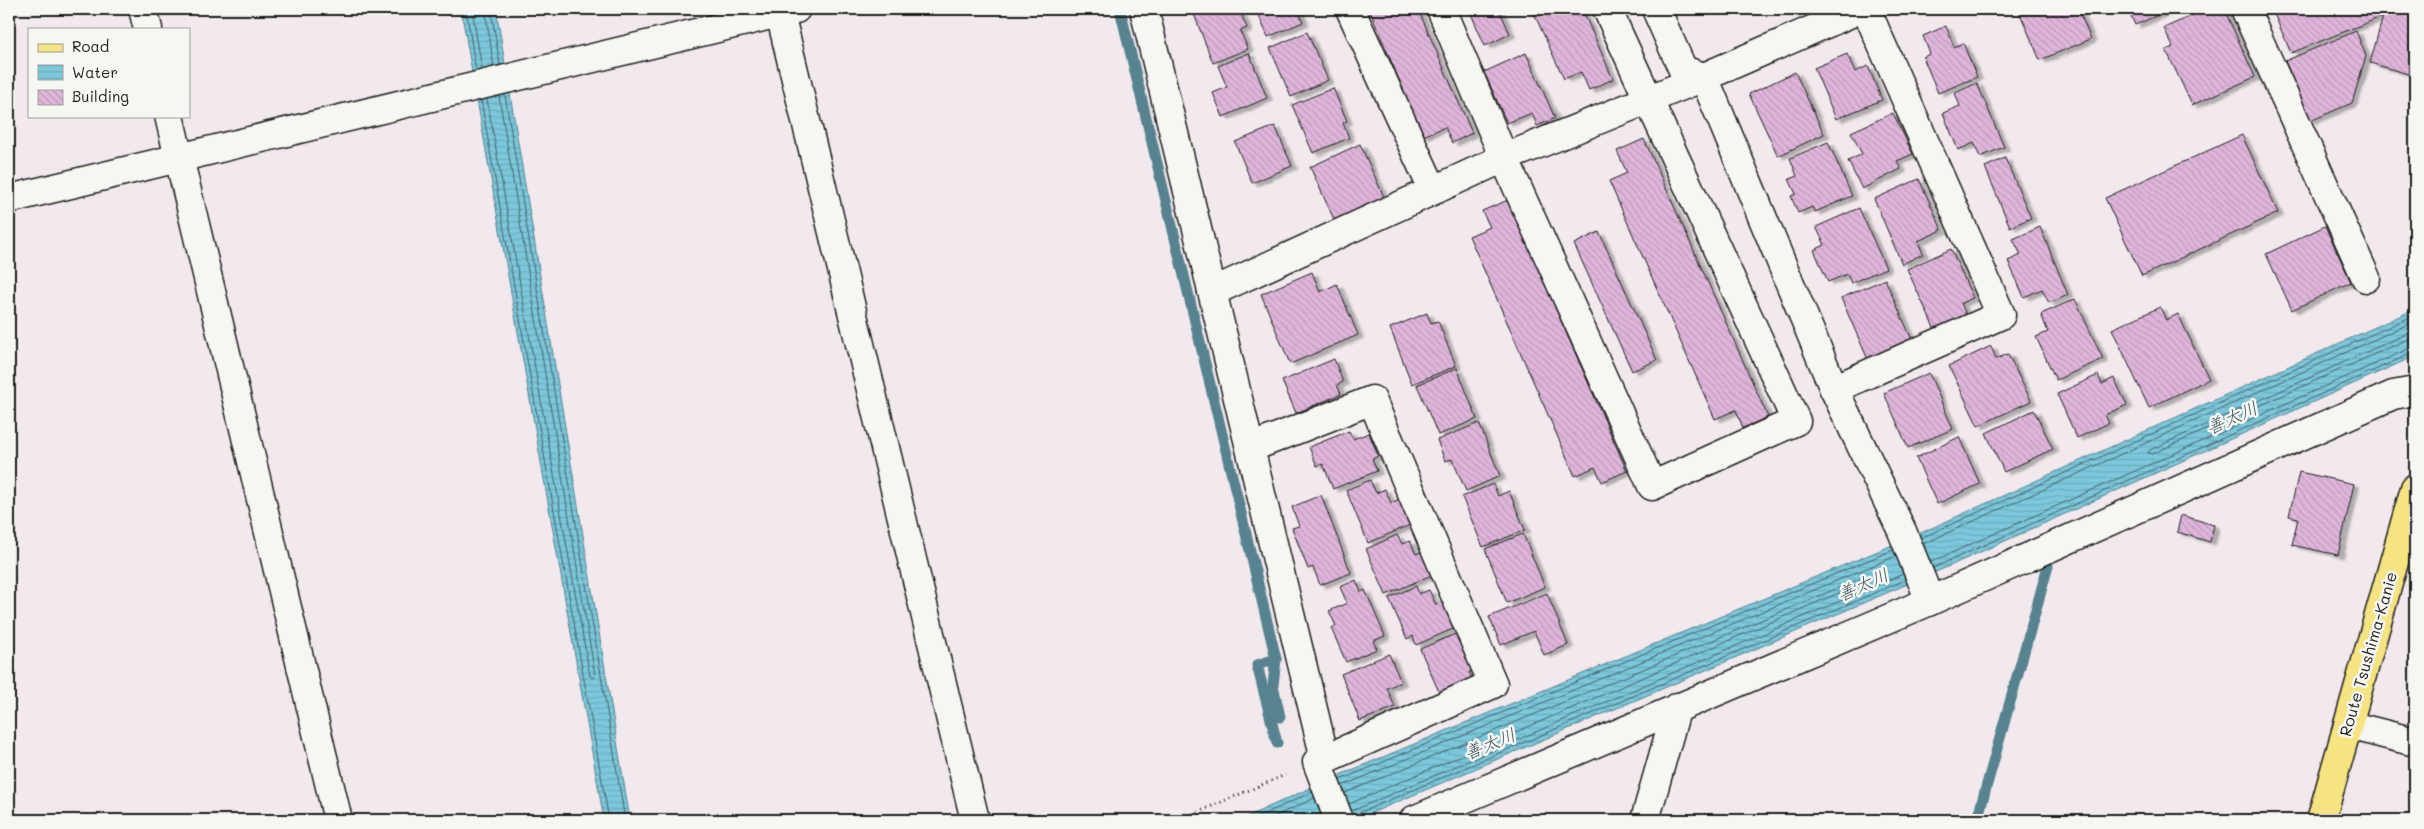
<svg xmlns="http://www.w3.org/2000/svg" width="2424" height="829" viewBox="0 0 2424 829" font-family="Mali,'Klee One',sans-serif">
	<style>
		.water { fill: url(#water-rules); stroke: #56838f }
		.lines { fill: none; stroke-linecap: round; stroke-linejoin: round }
		.shore { stroke: #436169; stroke-width: 1 }
		.stream { stroke: #56838f; stroke-width: 11 }
		.building { fill: url(#building-back-hatch); stroke: #1c1c1c; filter: url(#shadow) }
		.minor-casing { stroke: #1c1c1c; stroke-width: 31 }
		.major-casing { stroke: #1c1c1c; stroke-width: 31 }
		.path { stroke: #1c1c1c; stroke-width: 3; stroke-dasharray: 1 4; stroke-linecap: butt }
		.minor { stroke: #f6f6f2; stroke-width: 28 }
		.major { stroke: #f6e381; stroke-width: 28 }
		.labels { text-anchor: middle; stroke-width: 5; stroke-linejoin: round; paint-order: stroke }
		.street-label { font-size: 16px; fill: #1c1c1c; stroke: #f6f6f2 }
		.water-label { font-size: 18px; font-style: italic; fill: #3e585f; stroke: #f6f6f2 }
	</style>
	<defs>
		<pattern id="water-rules" width="6" height="5" patternUnits="userSpaceOnUse" patternTransform="scale(1.25)"><rect width="6" height="5" fill="#7dc8dc"/><path d="M0 2.5h6" fill="none" stroke="#6babbc"/></pattern>
		<pattern id="building-back-hatch" width="6" height="6" patternUnits="userSpaceOnUse" patternTransform="scale(1.25)"><rect width="6" height="6" fill="#dfb5db"/><path d="M-1 5l2 2M0 0l6 6M5-1l2 2" fill="none" stroke="#bf9bbb"/></pattern>
		<filter id="shadow"><feDropShadow dx="5.5" dy="3" stdDeviation="1" flood-color="#0004"/></filter>
	</defs>
	<rect width="100%" height="100%" fill="#f1e9ed"/>
	<filter id="ink" filterUnits="userSpaceOnUse"><feTurbulence type="fractalNoise" baseFrequency=".02" numOctaves="2"/><feDisplacementMap in="SourceGraphic" scale="10" xChannelSelector="R" yChannelSelector="G"/><feConvolveMatrix kernelMatrix="1 2 1 2 8 2 1 2 1" color-interpolation-filters="sRGB"/></filter>
	<g filter="url(#ink)">
		<g class="water">
			<path d="M 461,9 L 496,9 L 630,820 L 604,820 Z"/>
			<path d="M 2415,309 L 2415,356 L 1945,568 L 1355,820 L 1240,820 L 1330,779 L 1914,536 Z"/>
		</g>
		<g class="lines">
			<g class="shore">
				<path d="M 466,9 L 476,71"/>
				<path d="M 472,9 L 482,69"/>
				<path d="M 485,9 L 494,67"/>
				<path d="M 491,9 L 500,65"/>
				<path d="M 505,95 L 625,820"/>
				<path d="M 487,99 L 590,676 L 593,678 L 595,675 L 499,96"/>
				<path d="M 481,100 L 609,820"/>
				<path d="M 2415,330 L 2150,450 L 2148,453 L 2152,454 L 2406,340 L 2415,338"/>
				<path d="M 1921,538 L 2415,315"/>
				<path d="M 1923,544 L 2415,321"/>
				<path d="M 1931,562 L 2415,346"/>
				<path d="M 1933,568 L 2415,352"/>
				<path d="M 1340,780 L 1893,550"/>
				<path d="M 1342,786 L 1896,556"/>
				<path d="M 1345,793 L 1860,579 L 1863,580 L 1862,583 L 1349,804"/>
				<path d="M 1352,811 L 1903,574"/>
				<path d="M 1252,820 L 1312,792"/>
				<path d="M 1267,820 L 1315,798"/>
				<path d="M 1355,820 L 1359,813 L 1905,580"/>
			</g>
			<g class="stream">
				<path d="M 1120,9 L 1276,659 L 1257,665 L 1277,743"/>
				<path d="M 1276,659 L 1273,685 L 1280,717"/>
				<path d="M 1977,820 L 2048,566"/>
			</g>
		</g>
		<g class="building">
			<path d="M 1192,9 L 1239,9 L 1247,28 L 1240,31 L 1248,49 L 1213,63 Z"/>
			<path d="M 1256,9 L 1298,9 L 1303,22 L 1268,37 Z"/>
			<path d="M 1369,9 L 1418,9 L 1472,133 L 1452,143 L 1445,127 L 1423,136 Z"/>
			<path d="M 1469,9 L 1499,9 L 1510,34 L 1485,46 Z"/>
			<path d="M 1532,9 L 1582,9 L 1613,79 L 1589,90 L 1581,72 L 1564,79 Z"/>
			<path d="M 2018,9 L 2078,9 L 2091,39 L 2040,60 Z"/>
			<path d="M 2128,9 L 2172,9 L 2135,25 Z"/>
			<path d="M 2207,9 L 2224,9 L 2255,77 L 2192,105 L 2166,50 L 2173,47 L 2164,28 Z"/>
			<path d="M 2272,9 L 2378,9 L 2381,17 L 2291,53 Z"/>
			<path d="M 2385,9 L 2415,9 L 2415,76 L 2370,63 Z"/>
			<path d="M 1946,26 L 1954,47 L 1963,43 L 1977,77 L 1938,93 L 1923,57 L 1930,54 L 1923,36 Z"/>
			<path d="M 2356,31 L 2366,56 L 2352,103 L 2310,121 L 2285,61 Z"/>
			<path d="M 1307,32 L 1328,80 L 1291,97 L 1270,48 Z"/>
			<path d="M 1249,53 L 1267,98 L 1223,117 L 1213,93 L 1227,87 L 1218,66 Z"/>
			<path d="M 1526,53 L 1555,118 L 1537,126 L 1532,113 L 1507,123 L 1484,72 Z"/>
			<path d="M 1847,54 L 1855,72 L 1868,66 L 1882,100 L 1836,119 L 1814,68 Z"/>
			<path d="M 1795,72 L 1824,134 L 1778,156 L 1749,94 Z"/>
			<path d="M 1977,83 L 2004,147 L 1980,157 L 1974,143 L 1958,150 L 1943,113 L 1960,106 L 1955,93 Z"/>
			<path d="M 1333,88 L 1347,121 L 1343,123 L 1349,138 L 1313,153 L 1292,105 Z"/>
			<path d="M 1893,113 L 1913,154 L 1897,161 L 1901,169 L 1862,189 L 1848,161 L 1862,154 L 1851,132 Z"/>
			<path d="M 1275,126 L 1292,166 L 1252,183 L 1235,142 Z"/>
			<path d="M 2242,135 L 2278,213 L 2142,276 L 2105,198 Z"/>
			<path d="M 1644,139 L 1768,417 L 1743,428 L 1736,410 L 1715,419 L 1609,181 L 1627,173 L 1617,151 Z"/>
			<path d="M 1828,142 L 1852,196 L 1815,212 L 1812,207 L 1798,213 L 1791,196 L 1796,194 L 1789,179 L 1797,176 L 1790,158 Z"/>
			<path d="M 1360,144 L 1388,206 L 1338,228 L 1310,167 Z"/>
			<path d="M 2005,158 L 2031,218 L 2010,227 L 1985,167 Z"/>
			<path d="M 1919,179 L 1942,230 L 1918,241 L 1923,254 L 1902,264 L 1874,199 Z"/>
			<path d="M 1508,200 L 1627,471 L 1602,482 L 1595,467 L 1575,476 L 1469,236 L 1490,227 L 1482,211 Z"/>
			<path d="M 1859,208 L 1886,268 L 1851,283 L 1847,274 L 1828,282 L 1814,250 L 1825,245 L 1816,227 Z"/>
			<path d="M 2325,226 L 2351,282 L 2292,310 L 2266,254 Z"/>
			<path d="M 2040,227 L 2068,295 L 2049,303 L 2042,289 L 2024,297 L 2008,261 L 2021,255 L 2013,239 Z"/>
			<path d="M 1599,232 L 1657,360 L 1632,371 L 1574,244 Z"/>
			<path d="M 1951,249 L 1973,298 L 1961,303 L 1967,317 L 1936,332 L 1907,269 Z"/>
			<path d="M 1312,272 L 1320,292 L 1337,284 L 1358,335 L 1290,364 L 1261,294 Z"/>
			<path d="M 1885,279 L 1913,342 L 1869,362 L 1841,298 Z"/>
			<path d="M 2075,299 L 2103,359 L 2056,380 L 2036,337 L 2048,332 L 2041,314 Z"/>
			<path d="M 2160,307 L 2166,320 L 2178,314 L 2209,379 L 2149,408 L 2112,329 Z"/>
			<path d="M 1427,313 L 1431,323 L 1438,321 L 1456,366 L 1412,384 L 1390,328 Z"/>
			<path d="M 1991,346 L 1996,359 L 2008,354 L 2031,401 L 1978,426 L 1949,366 Z"/>
			<path d="M 1334,359 L 1343,382 L 1337,385 L 1341,394 L 1296,413 L 1282,381 Z"/>
			<path d="M 1457,368 L 1477,419 L 1438,435 L 1417,385 Z"/>
			<path d="M 1929,373 L 1953,429 L 1908,448 L 1884,393 Z"/>
			<path d="M 2098,375 L 2102,384 L 2114,378 L 2127,405 L 2105,415 L 2109,423 L 2077,438 L 2057,394 Z"/>
			<path d="M 2034,410 L 2053,449 L 2004,472 L 1986,433 Z"/>
			<path d="M 1479,423 L 1500,476 L 1466,491 L 1452,459 L 1445,461 L 1437,440 Z"/>
			<path d="M 1349,431 L 1353,439 L 1369,433 L 1378,456 L 1372,459 L 1377,471 L 1333,489 L 1323,464 L 1317,466 L 1309,447 Z"/>
			<path d="M 1959,437 L 1980,484 L 1937,504 L 1916,458 Z"/>
			<path d="M 2299,472 L 2354,484 L 2338,555 L 2292,545 L 2298,518 L 2289,516 Z"/>
			<path d="M 1370,480 L 1376,493 L 1385,489 L 1391,503 L 1404,497 L 1415,523 L 1368,543 L 1346,490 Z"/>
			<path d="M 1493,484 L 1498,496 L 1509,491 L 1525,530 L 1483,547 L 1462,497 Z"/>
			<path d="M 1321,495 L 1351,573 L 1320,585 L 1313,567 L 1308,569 L 1292,528 L 1299,526 L 1292,507 Z"/>
			<path d="M 2181,515 L 2214,525 L 2210,542 L 2177,532 Z"/>
			<path d="M 1523,534 L 1545,587 L 1507,603 L 1485,549 Z"/>
			<path d="M 1397,535 L 1402,544 L 1410,541 L 1416,554 L 1426,550 L 1436,573 L 1386,595 L 1366,549 Z"/>
			<path d="M 1356,580 L 1361,592 L 1365,590 L 1385,636 L 1373,641 L 1377,649 L 1346,662 L 1331,628 L 1336,626 L 1329,611 L 1347,603 L 1340,587 Z"/>
			<path d="M 1416,586 L 1419,594 L 1429,590 L 1436,605 L 1443,602 L 1455,628 L 1416,645 L 1413,636 L 1407,639 L 1389,598 Z"/>
			<path d="M 1547,593 L 1568,645 L 1544,655 L 1534,631 L 1501,645 L 1489,617 Z"/>
			<path d="M 1460,632 L 1477,668 L 1469,672 L 1473,680 L 1440,694 L 1420,649 Z"/>
			<path d="M 1389,654 L 1401,682 L 1387,688 L 1395,707 L 1360,721 L 1341,674 Z"/>
		</g>
		<g class="lines">
			<g class="minor-casing">
				<g id="minor">
					<path d="M 143,9 L 148,29"/>
					<path d="M 779,9 L 975,820"/>
					<path d="M 1144,9 L 1325,759 L 1493,684 L 1372,400 L 1250,448"/>
					<path d="M 1350,9 L 1433,190"/>
					<path d="M 1441,9 L 1504,158 L 1652,486 L 1796,421 L 1607,9"/>
					<path d="M 1656,9 L 1683,70 L 1704,77 L 1834,389 L 1902,531 L 1930,601"/>
					<path d="M 2245,9 L 2366,278"/>
					<path d="M 169,116 L 338,820"/>
					<path d="M 9,199 L 796,9"/>
					<path d="M 1212,292 L 1504,158 L 1704,77 L 1860,9"/>
					<path d="M 1834,389 L 2001,315 L 1866,9"/>
					<path d="M 2348,725 L 2415,742"/>
					<path d="M 1317,762 L 1339,820"/>
					<path d="M 1414,820 L 1930,601 L 2393,395 L 2415,391"/>
					<path d="M 1645,820 L 1677,707"/>
				</g>
			</g>
			<g class="major-casing">
				<path id="major" d="M 2321,820 L 2415,488"/>
			</g>
			<path class="path" d="M 1179,820 L 1285,775"/>
			<use href="#minor" class="minor"/>
			<use href="#major" class="major"/>
		</g>
	</g>
	<g class="labels">
		<g class="street-label">
			<text transform="translate(2368 654) rotate(-74)" y="6">Route Tsushima-Kanie</text>
		</g>
		<g class="water-label">
			<text transform="translate(2232 418) rotate(-24)" y="6">善太川</text>
			<text transform="translate(1863 585) rotate(-24)" y="6">善太川</text>
			<text transform="translate(1490 744) rotate(-22)" y="6">善太川</text>
		</g>
	</g>
	<rect width="2424" height="829" fill="none" stroke="#f6f6f2" stroke-width="30"/>
	<rect x="15" y="15" width="2394" height="799" fill="none" stroke="#1c1c1c" stroke-width="2" filter="url(#ink)"/>
	<rect x="28" y="28" width="162" height="90" fill="#f6f6f2" stroke="#9f9f9c"/>
	<rect x="38" y="44" width="25" height="8" fill="#f6e381" stroke="#9f9f9c"/>
	<text x="72" y="52" font-size="15" fill="#1c1c1c">Road</text>
	<rect x="38" y="65" width="25" height="15" fill="url(#water-rules)" stroke="#9f9f9c"/>
	<text x="72" y="78" font-size="15" fill="#1c1c1c">Water</text>
	<rect x="38" y="90" width="25" height="15" fill="url(#building-back-hatch)" stroke="#9f9f9c"/>
	<text x="72" y="102" font-size="15" fill="#1c1c1c">Building</text>
</svg>
